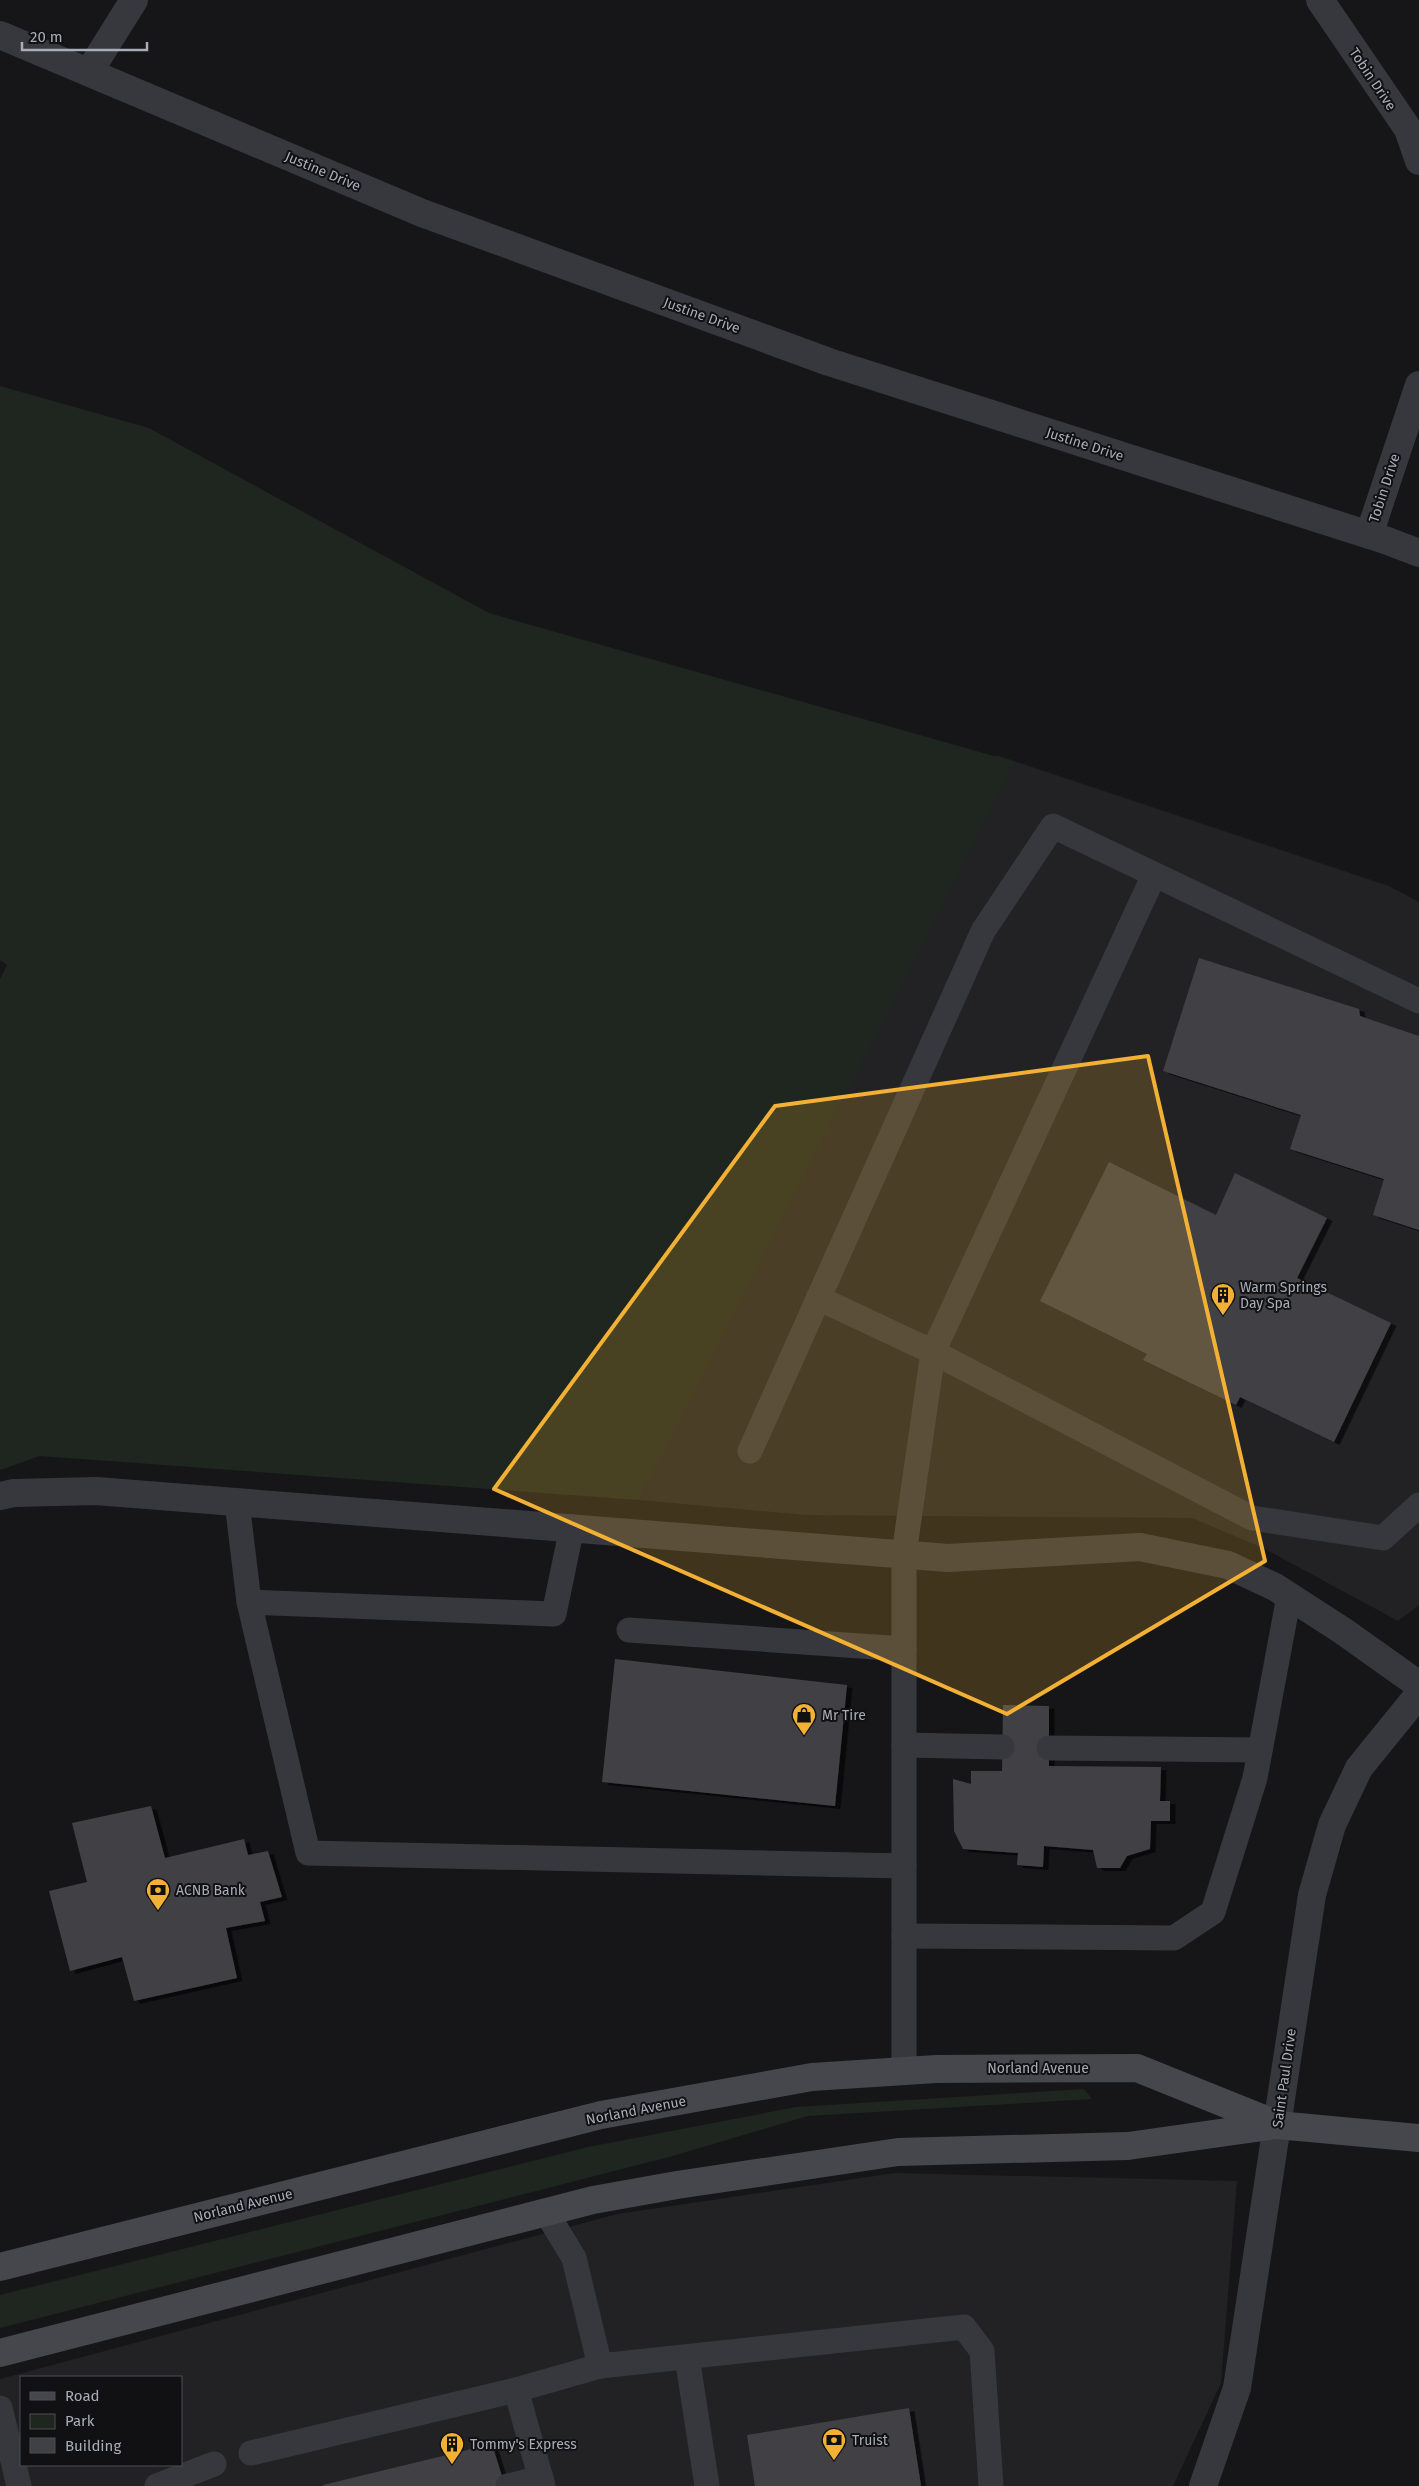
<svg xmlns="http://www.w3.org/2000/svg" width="1419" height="2486" viewBox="0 0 1419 2486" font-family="'Fira Sans',sans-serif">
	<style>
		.built { fill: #222225; fill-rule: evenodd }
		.green { fill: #1e261f }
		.building { fill: #404145; filter: url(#shadow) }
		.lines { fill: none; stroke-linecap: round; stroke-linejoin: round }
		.lane { stroke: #37383d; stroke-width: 25 }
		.street { stroke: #37383d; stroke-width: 28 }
		.secondary { stroke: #45474d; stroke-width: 28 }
		.marked { fill: #f2b134; fill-opacity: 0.2; stroke: #f2b134; stroke-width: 4; stroke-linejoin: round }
		.labels { text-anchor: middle; stroke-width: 4; stroke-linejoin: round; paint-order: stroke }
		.street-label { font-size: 14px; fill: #a8adb8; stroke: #111113 }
		.poi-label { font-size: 14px; fill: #a8adb8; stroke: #111113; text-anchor: start }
	</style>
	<defs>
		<filter id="shadow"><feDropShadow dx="5.5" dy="3" stdDeviation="0" flood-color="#0009"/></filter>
	</defs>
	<rect width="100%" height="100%" fill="#161618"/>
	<g class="built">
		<path d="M 996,755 L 1389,886 L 1419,902 L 1419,1605 L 1398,1621 L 1263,1548 L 1192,1518 L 806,1515 L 639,1500 Z"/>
		<path d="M 895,2173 L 1237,2181 L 1221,2383 L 1173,2486 L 0,2486 L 0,2379 L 617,2214 ZM 21,2377 L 181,2377 L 181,2465 L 21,2465 Z"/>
	</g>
	<g class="green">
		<path d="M 0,386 L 149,428 L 489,613 L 1015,762 L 639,1500 L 40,1456 L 0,1470 L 0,979 L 7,965 L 0,960 Z"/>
		<path d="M 1084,2089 L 1092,2099 L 808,2116 L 669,2157 L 0,2328 L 0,2295 L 588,2147 L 796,2107 Z"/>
	</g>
	<g class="building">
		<path d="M 1199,958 L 1359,1009 L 1360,1016 L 1419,1036 L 1419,1230 L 1373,1215 L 1384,1179 L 1290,1149 L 1301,1115 L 1163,1071 Z"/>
		<path d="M 1109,1162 L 1216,1215 L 1235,1173 L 1327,1218 L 1297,1278 L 1391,1323 L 1334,1442 L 1240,1397 L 1236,1405 L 1143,1360 L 1147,1354 L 1040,1301 Z"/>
		<path d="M 615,1659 L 847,1685 L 835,1806 L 602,1782 Z"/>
		<path d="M 1003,1705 L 1049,1706 L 1049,1766 L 1161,1767 L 1160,1801 L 1170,1801 L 1170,1821 L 1151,1821 L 1150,1849 L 1127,1856 L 1120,1868 L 1097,1868 L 1093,1850 L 1044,1846 L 1043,1867 L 1017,1865 L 1018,1853 L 963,1849 L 954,1831 L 953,1779 L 971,1784 L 971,1771 L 1002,1771 Z"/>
		<path d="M 151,1806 L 165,1858 L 244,1839 L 248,1855 L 268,1851 L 282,1897 L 260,1902 L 265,1921 L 226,1928 L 237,1978 L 134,2001 L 122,1957 L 70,1971 L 49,1891 L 87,1882 L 72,1823 Z"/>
		<path d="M 909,2408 L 921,2486 L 755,2486 L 747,2435 Z"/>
		<path d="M 492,2444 L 505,2486 L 323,2486 L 323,2485 Z"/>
	</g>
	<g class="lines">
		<g class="lane">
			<path d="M 818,1298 L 933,1352 L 1154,875"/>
			<path d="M 750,1451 L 983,931 L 1053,826 L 1419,1001"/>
			<path d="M 237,1502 L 249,1602"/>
			<path d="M 572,1527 L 554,1614 L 249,1602 L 308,1853 L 904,1866"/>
			<path d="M 629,1630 L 904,1649"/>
			<path d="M 904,1745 L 1002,1747"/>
			<path d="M 1049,1748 L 1260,1750"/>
			<path d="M 904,1936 L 1174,1938 L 1213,1912 L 1255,1778 L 1289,1596"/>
			<path d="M 904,2071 L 904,1554 L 933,1352 L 1252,1518 L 1383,1538 L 1419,1505"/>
			<path d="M 546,2212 L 574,2258 L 600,2366 L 964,2327 L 982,2351 L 991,2486"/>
			<path d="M 687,2357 L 707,2486"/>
			<path d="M 0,2408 L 19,2486"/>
			<path d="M 251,2453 L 516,2390"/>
			<path d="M 157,2486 L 214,2464"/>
			<path d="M 508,2486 L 541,2478"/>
			<path d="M 543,2486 L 516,2390 L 600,2366"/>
		</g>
		<g class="street">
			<path d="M 1320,0 L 1408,129 L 1419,161"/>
			<path d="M 0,35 L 422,213 L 829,362 L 1385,540 L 1419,553"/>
			<path d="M 89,72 L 134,0"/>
			<path d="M 1369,535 L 1419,385"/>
			<path d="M 0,1496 L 14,1493 L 96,1491 L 948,1558 L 1140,1547 L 1228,1565 L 1275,1587 L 1343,1631 L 1419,1685"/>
			<path d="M 1203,2486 L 1237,2388 L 1312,1895 L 1332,1825 L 1359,1768 L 1419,1694"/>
		</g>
		<g class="secondary">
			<path d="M 0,2267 L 601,2115 L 812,2077 L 936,2069 L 1137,2068 L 1276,2124"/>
			<path d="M 0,2353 L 593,2200 L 677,2185 L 898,2152 L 1128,2146 L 1277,2125 L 1419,2138"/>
		</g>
	</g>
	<path class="marked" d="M 1148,1056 L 1265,1561 L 1007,1714 L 494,1489 L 775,1106 Z"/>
	<defs>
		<g id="building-pin" transform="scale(1.25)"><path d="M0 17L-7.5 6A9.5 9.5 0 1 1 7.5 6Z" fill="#f2b134" stroke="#111113"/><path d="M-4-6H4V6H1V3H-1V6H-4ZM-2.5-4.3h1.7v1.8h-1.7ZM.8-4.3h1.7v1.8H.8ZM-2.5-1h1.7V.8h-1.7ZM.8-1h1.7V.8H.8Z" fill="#111"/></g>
		<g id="shop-pin" transform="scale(1.25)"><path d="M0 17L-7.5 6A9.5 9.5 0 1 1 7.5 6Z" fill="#f2b134" stroke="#111113"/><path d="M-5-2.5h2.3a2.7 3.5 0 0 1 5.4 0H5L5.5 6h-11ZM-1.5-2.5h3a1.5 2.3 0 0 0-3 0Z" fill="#111"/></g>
		<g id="bank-pin" transform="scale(1.25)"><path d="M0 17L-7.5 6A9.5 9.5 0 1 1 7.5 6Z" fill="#f2b134" stroke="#111113"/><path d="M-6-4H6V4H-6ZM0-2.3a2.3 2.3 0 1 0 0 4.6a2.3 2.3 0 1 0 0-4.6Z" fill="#111"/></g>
	</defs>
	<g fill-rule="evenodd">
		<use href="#building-pin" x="1223" y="1295"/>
		<use href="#shop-pin" x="804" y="1715"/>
		<use href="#bank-pin" x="158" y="1890"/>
		<use href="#bank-pin" x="834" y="2440"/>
		<use href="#building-pin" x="452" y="2444"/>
	</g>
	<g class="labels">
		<g class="street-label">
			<text transform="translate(1373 79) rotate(56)" y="5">Tobin Drive</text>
			<text transform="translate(323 171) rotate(23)" y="5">Justine Drive</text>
			<text transform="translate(702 315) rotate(20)" y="5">Justine Drive</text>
			<text transform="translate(1085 444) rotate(18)" y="5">Justine Drive</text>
			<text transform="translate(1384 488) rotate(-72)" y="5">Tobin Drive</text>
			<text x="1038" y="2073">Norland Avenue</text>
			<text transform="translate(1284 2078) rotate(-82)" y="5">Saint Paul Drive</text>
			<text transform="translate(636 2110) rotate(-11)" y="5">Norland Avenue</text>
			<text transform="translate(243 2205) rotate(-14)" y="5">Norland Avenue</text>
		</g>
		<g class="poi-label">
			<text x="1240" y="1292">Warm Springs<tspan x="1240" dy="16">Day Spa</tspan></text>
			<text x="822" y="1720">Mr Tire</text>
			<text x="176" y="1895">ACNB Bank</text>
			<text x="852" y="2445">Truist</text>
			<text x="470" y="2449">Tommy's Express</text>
		</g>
	</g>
	<rect x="20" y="2376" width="162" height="90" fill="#111113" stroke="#4d4f55"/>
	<rect x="30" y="2392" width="25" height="8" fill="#45474d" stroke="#4d4f55"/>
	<text x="65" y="2401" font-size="15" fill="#a8adb8">Road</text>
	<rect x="30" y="2414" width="25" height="15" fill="#1e261f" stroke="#4d4f55"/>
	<text x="65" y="2426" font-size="15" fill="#a8adb8">Park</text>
	<rect x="30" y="2438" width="25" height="15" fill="#404145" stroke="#4d4f55"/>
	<text x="65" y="2451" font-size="15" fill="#a8adb8">Building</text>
	<path d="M22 42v8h125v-8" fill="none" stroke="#a8adb8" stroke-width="2.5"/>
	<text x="30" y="42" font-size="15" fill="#a8adb8" stroke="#111113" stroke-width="4" paint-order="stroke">20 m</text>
</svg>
